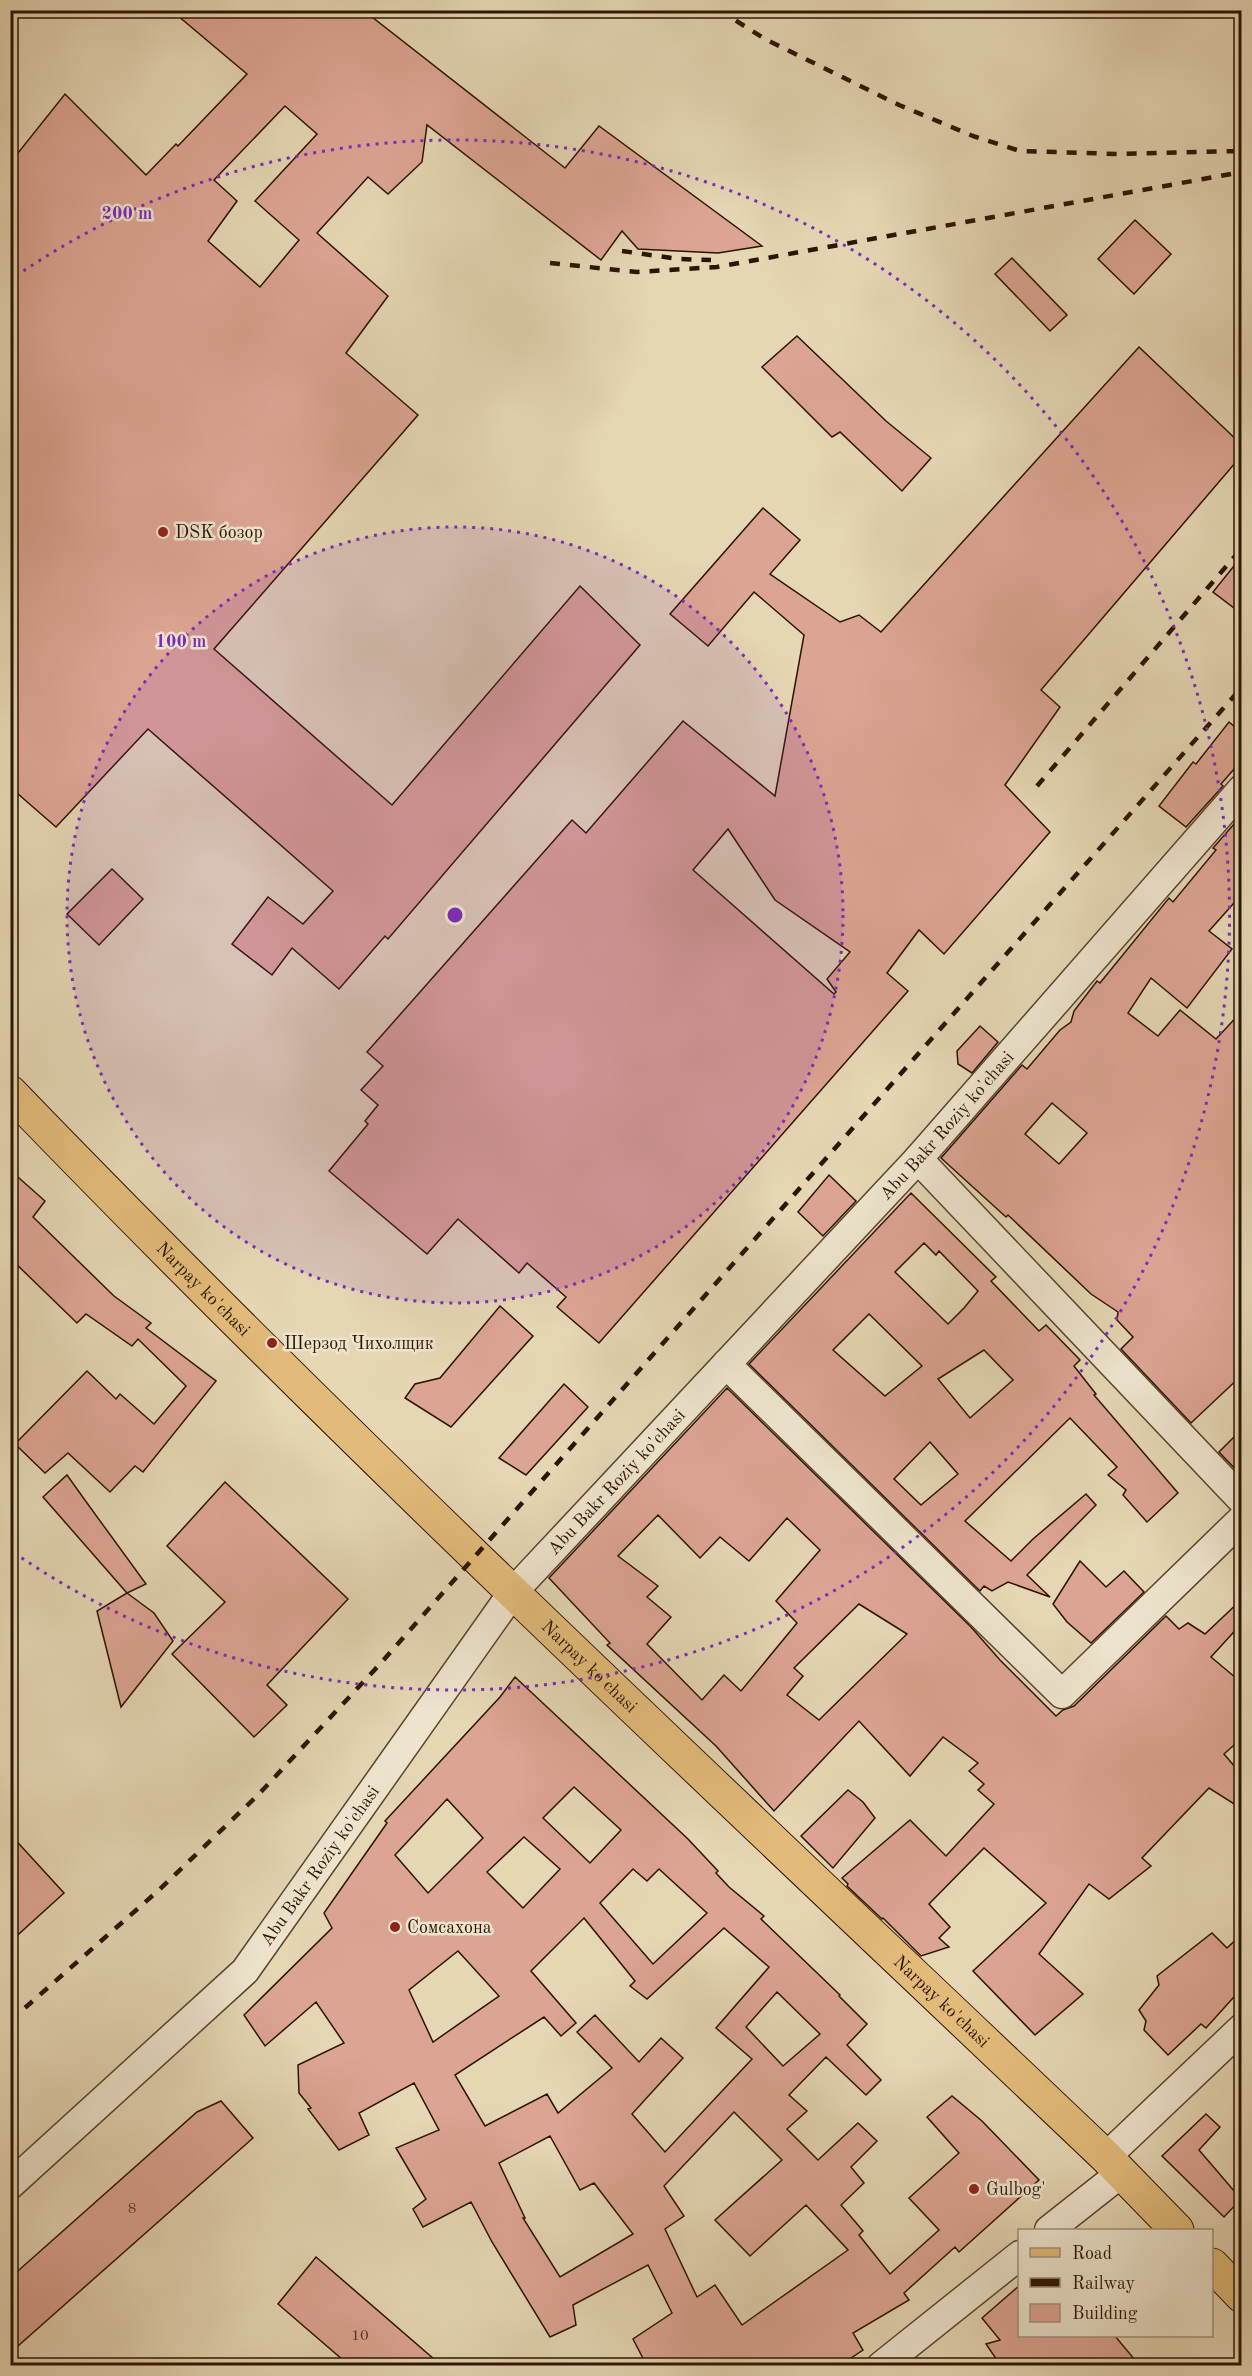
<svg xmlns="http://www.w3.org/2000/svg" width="1252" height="2376" viewBox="0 0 1252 2376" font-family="'Old Standard TT',serif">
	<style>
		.building { fill: #dca493; stroke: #2b1400; stroke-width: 1.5; fill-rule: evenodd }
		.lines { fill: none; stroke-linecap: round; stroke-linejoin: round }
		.minor-casing { stroke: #5a442d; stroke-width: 31 }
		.major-casing { stroke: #2b1400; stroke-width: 35 }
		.minor { stroke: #eee4ce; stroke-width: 28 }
		.major { stroke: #e2bb7a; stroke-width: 33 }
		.rail { stroke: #2b1400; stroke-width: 4.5; stroke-dasharray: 10 10; stroke-linecap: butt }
		.ring { fill: none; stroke: #7b2cbf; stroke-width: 3; stroke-dasharray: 3 6 }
		.poi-dot { fill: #8f2418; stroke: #eee4ce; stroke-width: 2 }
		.labels { text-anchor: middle; stroke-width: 5; stroke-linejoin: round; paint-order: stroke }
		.number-label { font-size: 15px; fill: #573825 }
		.poi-label { font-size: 18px; fill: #2b1400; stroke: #eee4ce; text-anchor: start }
		.street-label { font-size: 18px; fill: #2b1400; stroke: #eee4ce }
		.centre { fill: #7b2cbf; stroke: #eee4ce; stroke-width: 3 }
		.ring-label { font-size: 18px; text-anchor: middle; font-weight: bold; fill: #7b2cbf; stroke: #eee4ce; stroke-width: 5; stroke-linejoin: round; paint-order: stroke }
	</style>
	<rect width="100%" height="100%" fill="#e5d6b4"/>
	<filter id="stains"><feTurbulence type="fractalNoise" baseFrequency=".00333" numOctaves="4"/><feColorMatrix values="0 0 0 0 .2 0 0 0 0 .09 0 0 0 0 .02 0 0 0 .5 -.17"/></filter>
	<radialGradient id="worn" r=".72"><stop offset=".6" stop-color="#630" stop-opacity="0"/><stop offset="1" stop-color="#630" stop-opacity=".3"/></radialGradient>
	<g class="building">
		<path d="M 171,10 L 363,10 L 565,168 L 599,126 L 762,246 L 718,253 L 638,249 L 622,231 L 601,260 L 427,125 L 422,162 L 388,194 L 368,177 L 317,233 L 388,296 L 346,353 L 418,415 L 214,649 L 392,805 L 580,586 L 640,645 L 388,939 L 385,936 L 339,989 L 292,948 L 272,975 L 232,944 L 268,897 L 303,924 L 333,891 L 148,729 L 56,827 L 10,787 L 10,163 L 65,94 L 146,175 L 176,144 L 178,146 L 247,74 ZM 285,106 L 317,134 L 255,201 L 299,240 L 260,287 L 208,241 L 237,201 L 214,180 Z"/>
		<path d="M 1135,220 L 1171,254 L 1134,294 L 1098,259 Z"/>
		<path d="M 1012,258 L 1067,315 L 1050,331 L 995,274 Z"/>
		<path d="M 797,336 L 886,421 L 931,458 L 902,491 L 840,432 L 832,437 L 762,367 Z"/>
		<path d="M 1139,347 L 1242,445 L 1242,455 L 1041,690 L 1060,707 L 1005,785 L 1050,832 L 944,954 L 919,930 L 887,973 L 908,991 L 599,1343 L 557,1307 L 566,1297 L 527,1263 L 519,1273 L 458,1219 L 427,1254 L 329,1171 L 368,1124 L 365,1121 L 378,1105 L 361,1090 L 383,1066 L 367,1052 L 572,820 L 586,833 L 683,721 L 775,796 L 804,635 L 754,592 L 708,646 L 670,614 L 763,508 L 800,540 L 770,574 L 840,622 L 859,615 L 881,632 ZM 728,829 L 775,900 L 850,952 L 827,979 L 836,992 L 834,994 L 693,870 Z"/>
		<path d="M 1242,556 L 1242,614 L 1213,592 Z"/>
		<path d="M 1229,722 L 1242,733 L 1242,760 L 1221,784 L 1223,786 L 1186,827 L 1159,806 L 1193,762 L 1196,764 Z"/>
		<path d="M 1242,815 L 1242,894 L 1209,931 L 1232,949 L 1187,1008 L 1151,978 L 1128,1013 L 1158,1036 L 1180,1010 L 1216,1039 L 1242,1011 L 1242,1375 L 1191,1423 L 1121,1349 L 1133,1337 L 1117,1320 L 1118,1312 L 1091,1294 L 1008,1215 L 1006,1217 L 941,1158 L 1022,1065 L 1027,1069 L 1060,1030 L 1071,1022 L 1074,1011 L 1097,981 L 1100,983 L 1169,898 L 1173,902 L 1216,850 L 1213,848 ZM 1052,1103 L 1087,1133 L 1059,1164 L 1025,1134 Z"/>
		<path d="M 112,869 L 143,899 L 99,945 L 67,914 Z"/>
		<path d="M 980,1026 L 998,1042 L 972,1073 L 958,1064 L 957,1051 Z"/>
		<path d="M 10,1170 L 45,1201 L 33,1217 L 114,1296 L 151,1323 L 146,1328 L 216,1381 L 143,1472 L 135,1466 L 110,1492 L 68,1453 L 45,1473 L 15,1444 L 87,1371 L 116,1399 L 120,1394 L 154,1424 L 186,1386 L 138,1339 L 132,1346 L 86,1314 L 77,1323 L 10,1258 Z"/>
		<path d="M 829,1175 L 856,1201 L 823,1236 L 798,1212 Z"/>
		<path d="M 911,1193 L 996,1277 L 991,1281 L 1039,1331 L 1046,1325 L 1080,1360 L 1074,1366 L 1096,1394 L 1094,1395 L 1178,1493 L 1147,1522 L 1123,1495 L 1126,1490 L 1108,1475 L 1117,1467 L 1070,1418 L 965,1521 L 1011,1561 L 1033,1539 L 1086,1494 L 1096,1505 L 1027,1575 L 1050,1597 L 1008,1582 L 992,1591 L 984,1586 L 980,1591 L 749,1364 ZM 924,1243 L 936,1255 L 939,1251 L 978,1291 L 964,1308 L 948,1324 L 895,1272 ZM 869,1314 L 922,1366 L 885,1396 L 833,1350 ZM 984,1350 L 1013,1380 L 970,1418 L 938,1379 ZM 930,1442 L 958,1474 L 921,1505 L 894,1479 Z"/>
		<path d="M 500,1306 L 533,1336 L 451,1427 L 405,1398 L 415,1384 L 440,1378 Z"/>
		<path d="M 564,1384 L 588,1407 L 526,1475 L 499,1458 Z"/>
		<path d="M 727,1388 L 971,1627 L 1000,1660 L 1056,1716 L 1063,1710 L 1074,1706 L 1166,1616 L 1179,1629 L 1188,1623 L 1205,1634 L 1242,1599 L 1242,1623 L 1211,1657 L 1242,1683 L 1242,1738 L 1224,1754 L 1242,1775 L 1242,1809 L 1209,1788 L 1142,1858 L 1151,1866 L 1109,1899 L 1089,1884 L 1039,1954 L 1083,1994 L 1035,2035 L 973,1971 L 1046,1903 L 984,1848 L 929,1904 L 950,1927 L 939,1938 L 949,1947 L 921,1956 L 883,1918 L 882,1919 L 847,1886 L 848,1884 L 842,1878 L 910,1820 L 946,1856 L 994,1804 L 978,1790 L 984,1784 L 969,1771 L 978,1763 L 943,1737 L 910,1776 L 859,1721 L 774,1811 L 716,1746 L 607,1645 L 610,1643 L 549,1578 ZM 658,1515 L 700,1558 L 720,1537 L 749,1561 L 787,1518 L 820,1550 L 776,1601 L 797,1623 L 741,1691 L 724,1675 L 702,1700 L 647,1644 L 671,1617 L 647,1597 L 658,1586 L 618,1556 ZM 859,1604 L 907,1634 L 819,1720 L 787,1695 L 803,1676 L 794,1668 Z"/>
		<path d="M 1242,1429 L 1242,1476 L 1219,1452 Z"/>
		<path d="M 67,1475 L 87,1503 L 146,1584 L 127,1593 L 43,1497 Z"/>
		<path d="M 225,1482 L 348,1599 L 267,1685 L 287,1705 L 254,1737 L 172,1654 L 225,1602 L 167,1546 Z"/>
		<path d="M 1080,1561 L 1106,1587 L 1124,1571 L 1144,1592 L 1091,1643 L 1067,1622 L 1053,1604 Z"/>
		<path d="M 127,1593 L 154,1613 L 173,1641 L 121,1707 L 97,1611 Z"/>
		<path d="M 515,1677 L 688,1839 L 718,1871 L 716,1873 L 729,1887 L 764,1916 L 761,1919 L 840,1995 L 839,1996 L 867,2024 L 847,2045 L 881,2080 L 866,2095 L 826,2057 L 789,2095 L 807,2111 L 787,2129 L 818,2160 L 858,2123 L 877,2141 L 851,2167 L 864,2183 L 841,2205 L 863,2231 L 859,2235 L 890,2274 L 939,2230 L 909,2198 L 959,2153 L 927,2117 L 952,2096 L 982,2121 L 1039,2180 L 959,2252 L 955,2247 L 904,2293 L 909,2300 L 853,2333 L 863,2350 L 839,2366 L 647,2366 L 633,2339 L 672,2313 L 648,2265 L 573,2305 L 576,2325 L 550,2337 L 492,2242 L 471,2202 L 423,2227 L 413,2209 L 426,2199 L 396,2148 L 439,2130 L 414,2083 L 359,2113 L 369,2135 L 339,2150 L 308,2109 L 311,2108 L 299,2093 L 298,2065 L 344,2043 L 316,2002 L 265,2046 L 244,2015 L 332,1928 L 324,1913 L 387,1823 L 385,1821 L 500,1697 ZM 574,1787 L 621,1830 L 590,1863 L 543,1818 ZM 447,1799 L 483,1838 L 428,1893 L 395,1855 ZM 524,1837 L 560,1869 L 523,1908 L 487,1872 ZM 633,1869 L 647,1881 L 659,1869 L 707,1913 L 653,1964 L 600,1903 ZM 584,1918 L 635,1981 L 630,1986 L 647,1999 L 724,1928 L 769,1967 L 716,2028 L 752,2059 L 665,2152 L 632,2114 L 683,2058 L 661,2038 L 639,2062 L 595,2015 L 577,2032 L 612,2068 L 558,2113 L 547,2094 L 485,2126 L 455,2075 L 544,2017 L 561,2036 L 576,2023 L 531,1971 ZM 458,1951 L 499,1996 L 433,2042 L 409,1990 ZM 777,1992 L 820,2034 L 783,2066 L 746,2027 ZM 734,2112 L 782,2160 L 715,2220 L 750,2256 L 806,2205 L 848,2250 L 742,2325 L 715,2285 L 697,2297 L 665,2229 L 684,2216 L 664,2186 ZM 550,2136 L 580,2190 L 594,2183 L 633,2234 L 560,2277 L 523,2218 L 525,2218 L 499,2163 Z"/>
		<path d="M 848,1790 L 863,1802 L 875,1818 L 833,1868 L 801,1836 Z"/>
		<path d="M 10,1834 L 64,1893 L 10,1942 Z"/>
		<path d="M 1212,1933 L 1227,1948 L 1242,1934 L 1242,1988 L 1206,2028 L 1201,2024 L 1168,2055 L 1144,2030 L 1146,2021 L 1139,2010 L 1159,1985 L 1157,1976 Z"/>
		<path d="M 221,2101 L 253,2138 L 10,2353 L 10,2278 L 197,2112 Z"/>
		<path d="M 1206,2114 L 1220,2127 L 1199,2150 L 1241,2199 L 1224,2217 L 1162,2156 Z"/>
		<path d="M 316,2257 L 442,2366 L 350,2366 L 278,2304 Z"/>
		<path d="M 1020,2285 L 1020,2336 L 1115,2336 L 1140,2366 L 1001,2366 L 986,2344 L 1000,2340 L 982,2318 Z"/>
	</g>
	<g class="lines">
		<g class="minor-casing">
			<g id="minor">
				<path d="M 918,1159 L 1242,1500"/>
				<path d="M 726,1364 L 1062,1694 L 1242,1519"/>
				<path d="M 1106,2157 L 1242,2028"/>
				<path id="s1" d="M 10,2185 L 245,1971 L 513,1592 L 918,1159 L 1242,789"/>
				<path d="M 1049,2230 L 1120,2174"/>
				<path d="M 881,2366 L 1020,2255"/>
			</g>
		</g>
		<g class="major-casing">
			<g id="major">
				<path id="s2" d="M 10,1092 C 364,1459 737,1806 1106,2157 L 1177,2230"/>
				<path d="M 1212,2265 L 1242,2296"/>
			</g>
		</g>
		<use href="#minor" class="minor"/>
		<use href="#major" class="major"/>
		<g class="rail">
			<path d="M 719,10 L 765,39 L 899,105 L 973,136 L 1020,151 L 1118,154 L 1242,151"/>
			<path d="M 622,251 L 679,259 L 711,260"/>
			<path d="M 550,263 L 637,272 L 717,267 L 1242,172"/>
			<path d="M 1037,786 L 1242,548"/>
			<path d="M 10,2021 L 159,1890 L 259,1794 L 380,1664 L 1242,687"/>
		</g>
	</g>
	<circle cx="455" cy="915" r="388" fill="#7b2cbf" fill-opacity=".12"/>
	<g class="ring">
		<circle cx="455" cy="915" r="388"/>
		<path d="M16 276A775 775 0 1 1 16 1554"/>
	</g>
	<g class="poi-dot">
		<circle cx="163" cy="532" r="6"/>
		<circle cx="272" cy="1343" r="6"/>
		<circle cx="395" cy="1927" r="6"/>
		<circle cx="974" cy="2189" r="6"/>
	</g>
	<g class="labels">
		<g class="number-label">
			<text x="132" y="2213">8</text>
			<text x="360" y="2340">10</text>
		</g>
		<g class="poi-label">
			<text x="175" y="538">DSK бозор</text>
			<text x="284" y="1349">Шерзод Чихолщик</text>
			<text x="407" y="1933">Сомсахона</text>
			<text x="986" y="2195">Gulbog'</text>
		</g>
		<g class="street-label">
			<text dy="6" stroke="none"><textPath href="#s1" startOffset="1419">Abu Bakr Roziy ko'chasi</textPath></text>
			<text dy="6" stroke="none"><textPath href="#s2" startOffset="276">Narpay ko'chasi</textPath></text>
			<text dy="6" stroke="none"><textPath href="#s1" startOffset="933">Abu Bakr Roziy ko'chasi</textPath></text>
			<text dy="6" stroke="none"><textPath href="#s2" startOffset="816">Narpay ko'chasi</textPath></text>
			<text dy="6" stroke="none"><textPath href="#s1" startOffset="447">Abu Bakr Roziy ko'chasi</textPath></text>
			<text dy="6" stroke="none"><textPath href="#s2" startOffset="1302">Narpay ko'chasi</textPath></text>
		</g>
	</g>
	<circle cx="455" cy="915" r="9" class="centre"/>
	<g class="ring-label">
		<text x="127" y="219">200 m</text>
		<text x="181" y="647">100 m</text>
	</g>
	<rect width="1252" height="2376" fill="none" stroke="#e5d6b4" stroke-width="36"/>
	<rect x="12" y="12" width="1228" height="2352" fill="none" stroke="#2b1400" stroke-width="3"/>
	<rect x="18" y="18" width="1216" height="2340" fill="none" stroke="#2b1400" stroke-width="1.5"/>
	<rect x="1018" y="2229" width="195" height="108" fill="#eee4ce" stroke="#a0917c" stroke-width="1.5"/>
	<rect x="1030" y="2248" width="30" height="9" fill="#e2bb7a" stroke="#a0917c" stroke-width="1.5"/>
	<text x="1072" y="2259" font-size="18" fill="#2b1400">Road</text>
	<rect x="1030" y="2278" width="30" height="9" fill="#2b1400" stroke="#a0917c" stroke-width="1.5"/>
	<text x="1072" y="2289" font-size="18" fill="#2b1400">Railway</text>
	<rect x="1030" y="2304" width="30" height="18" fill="#dca493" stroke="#a0917c" stroke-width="1.5"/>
	<text x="1072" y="2319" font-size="18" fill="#2b1400">Building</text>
	<rect width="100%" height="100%" filter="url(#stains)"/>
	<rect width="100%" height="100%" fill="url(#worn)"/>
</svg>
